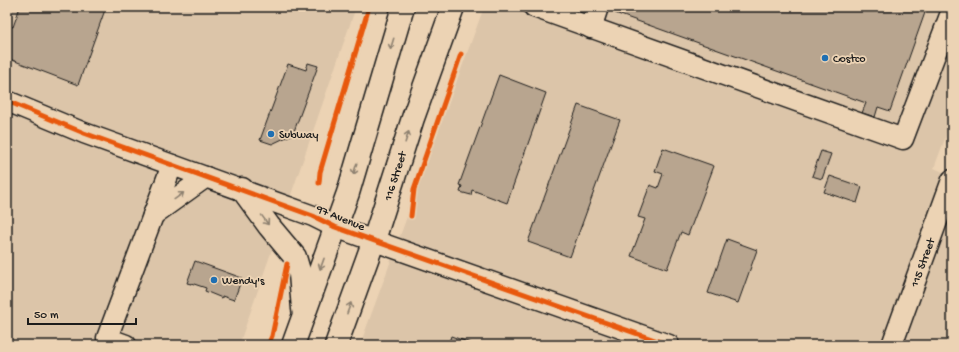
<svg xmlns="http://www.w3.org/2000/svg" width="959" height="352" viewBox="0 0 959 352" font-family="'Gochi Hand',sans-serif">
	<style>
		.built { fill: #dcc5a9 }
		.building { fill: #b8a58f; stroke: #1c1c1c }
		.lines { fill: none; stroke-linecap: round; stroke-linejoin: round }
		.minor-casing { stroke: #1c1c1c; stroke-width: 23 }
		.major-casing { stroke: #1c1c1c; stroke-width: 25 }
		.minor { stroke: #ecd3b4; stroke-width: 20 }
		.major { stroke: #ecd3b4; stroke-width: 22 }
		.cycleway-casing { stroke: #ecd3b4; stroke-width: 8 }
		.cycleway { stroke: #e8590c; stroke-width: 5 }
		.oneway { stroke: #8e8170 }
		.poi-dot { fill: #1f6fb2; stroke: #ecd3b4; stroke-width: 1.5 }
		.labels { text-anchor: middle; stroke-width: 3.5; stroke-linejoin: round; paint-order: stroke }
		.poi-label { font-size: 12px; fill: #1c1c1c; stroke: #ecd3b4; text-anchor: start }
		.street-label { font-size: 12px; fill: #1c1c1c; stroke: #ecd3b4 }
	</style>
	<rect width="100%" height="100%" fill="#ecd3b4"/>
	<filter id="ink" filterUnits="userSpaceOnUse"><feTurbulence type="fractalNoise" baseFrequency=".025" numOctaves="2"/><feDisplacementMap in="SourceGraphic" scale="8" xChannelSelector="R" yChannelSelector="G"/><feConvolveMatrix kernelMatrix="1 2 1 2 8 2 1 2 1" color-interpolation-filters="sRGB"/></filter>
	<g filter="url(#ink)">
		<g class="built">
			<path d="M 7,7 L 356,7 L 239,345 L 7,345 Z"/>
			<path d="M 484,7 L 952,7 L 952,120 L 934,168 L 952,176 L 952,345 L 360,345 Z"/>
		</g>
		<g class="building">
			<path d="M 20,7 L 106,7 L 78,85 L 7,58 L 7,25 L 13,27 Z"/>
			<path d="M 618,7 L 927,7 L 890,111 L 878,107 L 875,117 L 862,113 L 866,103 L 615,13 Z"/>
			<path d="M 308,63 L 318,66 L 293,134 L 272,144 L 260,140 L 288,64 L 306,70 Z"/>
			<path d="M 499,75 L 546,93 L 507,203 L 472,190 L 471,195 L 460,192 L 462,186 L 459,185 Z"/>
			<path d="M 578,105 L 620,120 L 570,257 L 528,242 Z"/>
			<path d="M 663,148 L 714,166 L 688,235 L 681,232 L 667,269 L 631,256 L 645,219 L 638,217 L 650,185 L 658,188 L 663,174 L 655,171 Z"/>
			<path d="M 821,151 L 831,154 L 822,179 L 812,176 Z"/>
			<path d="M 830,176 L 862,187 L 857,203 L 824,192 Z"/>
			<path d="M 727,239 L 757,250 L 738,303 L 708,293 Z"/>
			<path d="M 195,261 L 242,278 L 234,300 L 222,296 L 222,298 L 205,291 L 206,288 L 191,283 L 191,284 L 187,283 Z"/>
			<path d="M 952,333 L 952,345 L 948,345 Z"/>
			<path d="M 451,336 L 476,345 L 448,345 Z"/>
		</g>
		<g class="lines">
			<g class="minor-casing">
				<g id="minor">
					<path d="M 534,7 L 903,139 L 952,10"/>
					<path d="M 591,28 L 598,7"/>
					<path d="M 7,101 L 84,133 L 313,216 L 335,227 L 669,345"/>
					<path d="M 153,215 L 206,177"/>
					<path d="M 126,345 L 107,338 L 172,165"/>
					<path id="s1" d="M 892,345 L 952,180"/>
				</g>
			</g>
			<g class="major-casing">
				<g id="major">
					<path d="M 242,189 L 269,226 L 295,257 L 300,274 L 303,309"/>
					<path d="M 293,345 L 348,193 L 403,7"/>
					<path id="s2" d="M 336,345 L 374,240 L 413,118 L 453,7"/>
				</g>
			</g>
			<use href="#minor" class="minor"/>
			<use href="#major" class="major"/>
			<g class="cycleway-casing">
				<g id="cycleway">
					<path d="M 7,101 L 84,133 L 313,216 L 335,227 L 669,345"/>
					<path d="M 319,183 L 320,172 L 369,7"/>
					<path d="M 411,216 L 414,189 L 461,54"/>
					<path d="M 268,345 L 272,336 L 287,264"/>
				</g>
			</g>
			<use href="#cycleway" class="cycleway"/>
		</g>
		<defs><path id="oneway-shaft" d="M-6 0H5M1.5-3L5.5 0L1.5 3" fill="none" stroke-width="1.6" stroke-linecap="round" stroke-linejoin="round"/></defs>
		<g class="oneway">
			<use href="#oneway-shaft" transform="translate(392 44) rotate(107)"/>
			<use href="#oneway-shaft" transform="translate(407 137) rotate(-72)"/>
			<use href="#oneway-shaft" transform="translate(355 169) rotate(107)"/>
			<use href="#oneway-shaft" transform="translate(179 196) rotate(-36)"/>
			<use href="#oneway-shaft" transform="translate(265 220) rotate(54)"/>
			<use href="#oneway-shaft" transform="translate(322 264) rotate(110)"/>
			<use href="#oneway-shaft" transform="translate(349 308) rotate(-70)"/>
		</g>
	</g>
	<g class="poi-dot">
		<circle cx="825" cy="58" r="4"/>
		<circle cx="271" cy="134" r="4"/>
		<circle cx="214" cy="280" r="4"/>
	</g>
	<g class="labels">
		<g class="poi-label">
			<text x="833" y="62">Costco</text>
			<text x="279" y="138">Subway</text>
			<text x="222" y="284">Wendy's</text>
		</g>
		<g class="street-label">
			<text dy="4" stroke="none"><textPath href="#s2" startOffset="179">116 Street</textPath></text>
			<text transform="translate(341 217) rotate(22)" y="4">97 Avenue</text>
			<text dy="4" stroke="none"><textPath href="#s1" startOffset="88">115 Street</textPath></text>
		</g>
	</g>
	<rect width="959" height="352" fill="none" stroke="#ecd3b4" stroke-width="24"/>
	<rect x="12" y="12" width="935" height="328" fill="none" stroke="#1c1c1c" stroke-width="1.5" filter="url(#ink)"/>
	<path d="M28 318v6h108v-6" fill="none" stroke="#1c1c1c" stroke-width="2"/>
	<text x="34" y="318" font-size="12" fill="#1c1c1c" stroke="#ecd3b4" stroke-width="3" paint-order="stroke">50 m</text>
</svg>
